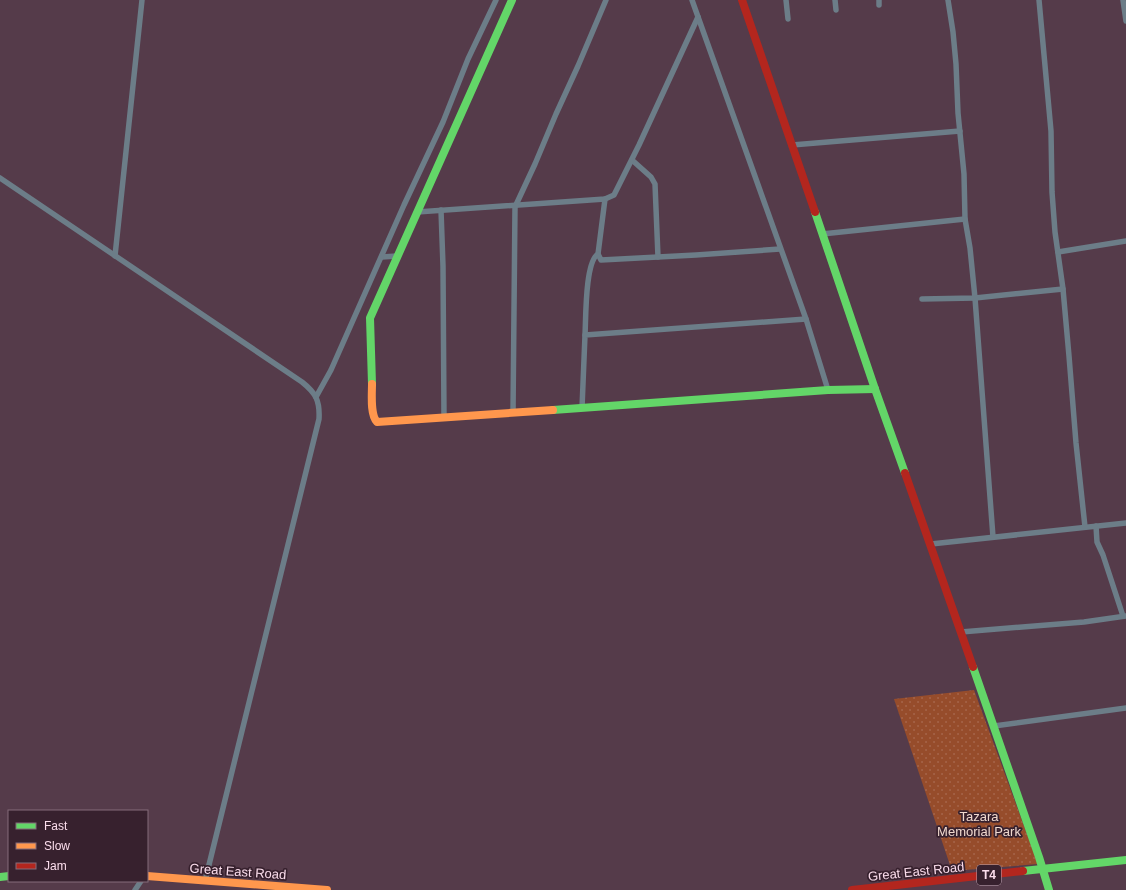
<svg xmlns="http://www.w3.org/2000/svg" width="1126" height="890" viewBox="0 0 1126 890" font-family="Arial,sans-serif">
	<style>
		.green { fill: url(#green-dots) }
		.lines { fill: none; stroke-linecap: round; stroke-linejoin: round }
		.street { stroke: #6c7d88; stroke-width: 5.5 }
		.fast { stroke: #63d668; stroke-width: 8 }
		.slow { stroke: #ff974d; stroke-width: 8 }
		.jam { stroke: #b3261e; stroke-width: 8 }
		.labels { text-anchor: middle; stroke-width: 3.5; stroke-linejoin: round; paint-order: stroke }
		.shield { fill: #37212e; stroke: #c0a5b3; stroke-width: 1 }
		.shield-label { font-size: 12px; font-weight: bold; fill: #fbddec }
		.park-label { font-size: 13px; fill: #f0d8ce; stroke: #37212e }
		.street-label { font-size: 13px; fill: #fbddec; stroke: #37212e }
	</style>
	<defs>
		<pattern id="green-dots" width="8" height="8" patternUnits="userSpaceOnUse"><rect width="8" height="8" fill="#964c2b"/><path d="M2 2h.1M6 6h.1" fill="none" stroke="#a6654a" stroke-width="1.8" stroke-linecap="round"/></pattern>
	</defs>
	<rect width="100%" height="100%" fill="#553b4a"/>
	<path class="green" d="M 974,690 L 1038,864 L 952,871 L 894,699 Z"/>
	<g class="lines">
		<g class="street">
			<path d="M 692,0 L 806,319 L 828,390"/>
			<path d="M 786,0 L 788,19"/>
			<path d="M 835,0 L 836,10"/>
			<path d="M 879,0 L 879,5"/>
			<path d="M 948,0 L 953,32 L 956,64 L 958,113 L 964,174 L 965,219 L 970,248 L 975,298 L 993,537"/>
			<path d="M 1039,0 L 1051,131 L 1052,192 L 1055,232 L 1063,289 L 1069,356 L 1076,443 L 1085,527"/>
			<path d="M 1123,0 L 1126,21"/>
			<path d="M 792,145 L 960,131"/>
			<path d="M 632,160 L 651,177 L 655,184 L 658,257"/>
			<path d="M 0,178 L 302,382 C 316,393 320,401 319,419 L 205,881"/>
			<path d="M 605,199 L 598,254 L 601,260 L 696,255 L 780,249"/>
			<path d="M 441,210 L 443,266 L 444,418"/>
			<path d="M 417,212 L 605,199 L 614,195 L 639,145 L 698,17"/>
			<path d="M 822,234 L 965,219"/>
			<path d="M 1058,252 L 1126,241"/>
			<path d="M 115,256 L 142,0"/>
			<path d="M 382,257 L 397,256"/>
			<path d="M 922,299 L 975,298 L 1063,289"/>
			<path d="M 585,335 C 586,318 585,262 598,254"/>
			<path d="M 316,397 L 331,370 L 404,205 L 443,122 L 468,59 L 496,0"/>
			<path d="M 582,408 L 585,335 L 806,319"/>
			<path d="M 513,413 L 515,207 L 535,164 L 556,114 L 578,66 L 606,0"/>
			<path d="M 1096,526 L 1097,542 L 1103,555 L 1123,616"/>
			<path d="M 931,544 L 1126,523"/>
			<path d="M 961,632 L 1084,622 L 1126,616"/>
			<path d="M 994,726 L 1126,708"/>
			<path d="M 135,890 L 141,881"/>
		</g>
		<g class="fast">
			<path d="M 815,212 L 875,389 L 905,473"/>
			<path d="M 372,384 L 370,318 L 512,0"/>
			<path d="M 553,410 L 828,390 L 875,389"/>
			<path d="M 973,667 L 1039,857 L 1049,890"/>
			<path d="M 1023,871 L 1126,860"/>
			<path d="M 0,877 L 9,876"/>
		</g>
		<g class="slow">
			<path d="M 372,384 C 372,394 370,415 377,422 L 553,410"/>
			<path d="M 147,876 L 327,890"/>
		</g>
		<g class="jam">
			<path d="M 742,0 L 815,212"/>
			<path d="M 905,473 L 973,667"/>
			<path d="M 852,890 L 1023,871"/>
		</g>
	</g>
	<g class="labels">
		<rect class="shield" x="977" y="865" width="24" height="20" rx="3"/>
		<g class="shield-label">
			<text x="989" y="879">T4</text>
		</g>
		<g class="park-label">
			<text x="979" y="821">Tazara<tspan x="979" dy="15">Memorial Park</tspan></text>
		</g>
		<g class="street-label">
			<text transform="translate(238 871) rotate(4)" y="5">Great East Road</text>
			<text transform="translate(916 871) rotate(-6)" y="5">Great East Road</text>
		</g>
	</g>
	<rect x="8" y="810" width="140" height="72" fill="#37212e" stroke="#856c7a"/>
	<rect x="16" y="823" width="20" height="6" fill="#63d668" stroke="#856c7a"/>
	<text x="44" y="830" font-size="12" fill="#fbddec">Fast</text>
	<rect x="16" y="843" width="20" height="6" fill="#ff974d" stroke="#856c7a"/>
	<text x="44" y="850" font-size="12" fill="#fbddec">Slow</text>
	<rect x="16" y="863" width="20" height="6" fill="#b3261e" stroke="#856c7a"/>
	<text x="44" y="870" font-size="12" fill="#fbddec">Jam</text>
</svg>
